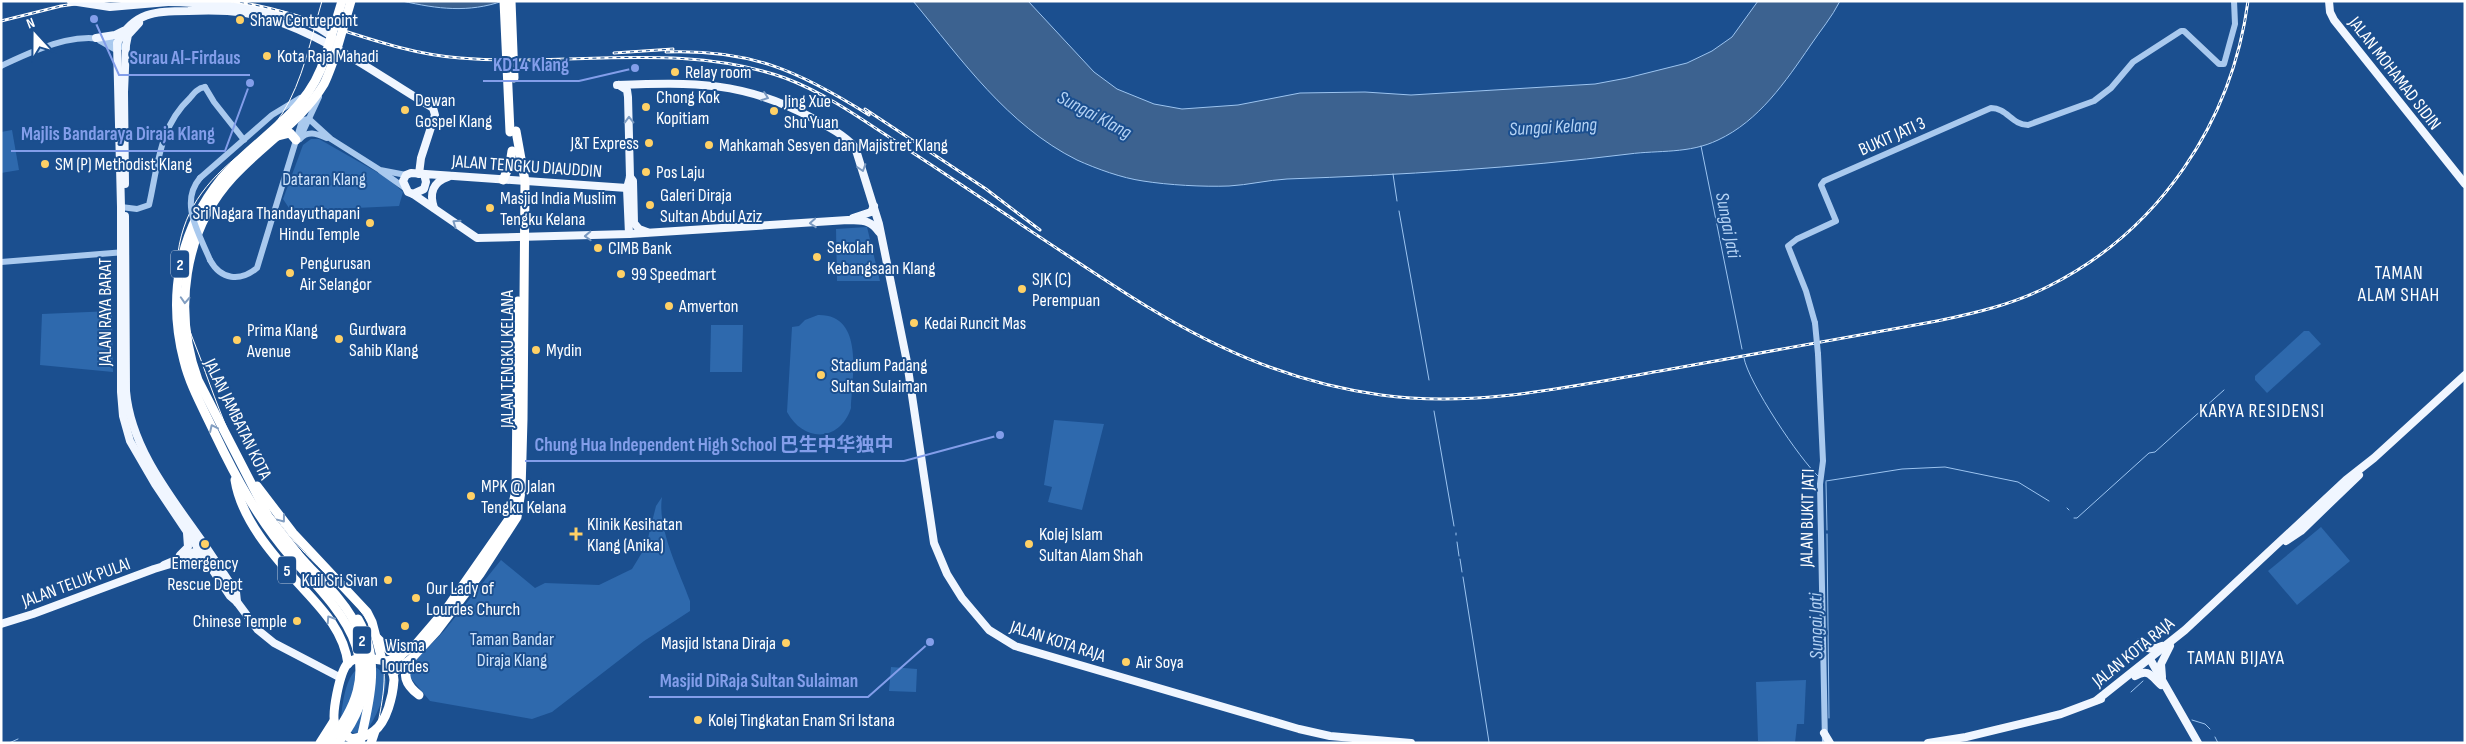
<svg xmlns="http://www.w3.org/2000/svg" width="2466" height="744" viewBox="0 0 2466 744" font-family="'Sofia Sans Condensed','Noto Sans SC',sans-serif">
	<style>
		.green { fill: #2e69ad }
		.water { fill: #3c6290; stroke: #9cc4f0 }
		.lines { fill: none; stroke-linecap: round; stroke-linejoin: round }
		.stream { stroke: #9cc4f0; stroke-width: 1 }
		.minor { stroke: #a9c9ee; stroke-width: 6 }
		.major { stroke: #f0f6ff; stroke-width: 8 }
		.highway { stroke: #fff; stroke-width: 9 }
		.tram { stroke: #fff; stroke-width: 1 }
		.rail-casing { stroke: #fff; stroke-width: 3 }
		.rail { stroke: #1b4f8f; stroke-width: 1; stroke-dasharray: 4; stroke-linecap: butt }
		.minor-bridge { stroke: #a9c9ee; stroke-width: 6 }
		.major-bridge { stroke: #f0f6ff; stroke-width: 8 }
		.highway-bridge { stroke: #fff; stroke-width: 9 }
		.oneway { stroke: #7b9ac1 }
		.oneway2 { stroke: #829ec1 }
		.poi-dot { fill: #ffd166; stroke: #1b4f8f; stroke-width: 2 }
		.labels { text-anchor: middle; stroke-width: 4; stroke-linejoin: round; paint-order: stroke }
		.shield { fill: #1b4f8f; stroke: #bbcadd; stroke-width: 1 }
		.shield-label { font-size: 16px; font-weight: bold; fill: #fff }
		.poi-label { font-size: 18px; fill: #fff; stroke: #1b4f8f; text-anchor: start }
		.street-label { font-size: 18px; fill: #fff; stroke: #1b4f8f }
		.park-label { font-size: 18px; fill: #cfe3fa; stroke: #1b4f8f }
		.water-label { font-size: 19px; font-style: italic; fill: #b5d3f5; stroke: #1b4f8f }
		.neighbourhood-label { font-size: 19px; letter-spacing: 1px; fill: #fff; stroke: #1b4f8f }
		.leader { fill: none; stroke: #839eea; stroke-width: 2 }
		.callout-dot { fill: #839eea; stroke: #1b4f8f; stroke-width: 2 }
		.callout-label { font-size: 19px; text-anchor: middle; font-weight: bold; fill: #839eea; stroke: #1b4f8f; stroke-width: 4; stroke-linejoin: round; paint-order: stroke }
	</style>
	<rect width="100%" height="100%" fill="#1b4f8f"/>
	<g class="green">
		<path d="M 12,130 L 19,170 L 1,173 L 1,132 Z"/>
		<path d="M 311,139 L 319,139 L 389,179 L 403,192 L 399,206 L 291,211 L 283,199 L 303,145 Z"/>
		<path d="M 867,227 L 880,281 L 837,281 L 836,229 Z"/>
		<path d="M 112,311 L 113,372 L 40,365 L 42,314 Z"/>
		<path d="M 818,315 C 865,314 852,377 851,408 C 840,442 804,443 787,412 L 792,327 L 799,326 L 805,320 Z"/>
		<path d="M 711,325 L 743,325 L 742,372 L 710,372 Z"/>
		<path d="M 2304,331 L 2309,331 L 2321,344 L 2267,393 L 2255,380 L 2255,376 Z"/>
		<path d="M 1054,420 L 1104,424 L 1082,510 L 1048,502 L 1052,487 L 1044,485 Z"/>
		<path d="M 662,497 C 657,528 679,571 690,601 L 690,611 L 644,641 L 552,712 L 532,719 L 430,701 L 409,676 L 412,664 L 444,631 L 501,560 L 535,588 L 545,583 L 599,585 L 632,569 L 646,546 L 656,506 Z"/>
		<path d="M 2321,527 L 2350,561 L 2297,605 L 2268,571 Z"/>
		<path d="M 370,665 C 377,667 384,672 386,680 C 388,689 374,724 366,730 C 363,732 355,734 351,732 C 347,729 344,723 341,720 C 342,706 345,681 355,671 C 359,667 365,666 370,665 Z"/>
		<path d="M 891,667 L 917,669 L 916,692 L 889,691 Z"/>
		<path d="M 1806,680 L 1804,724 L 1797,724 L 1795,743 L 1758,741 L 1756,682 Z"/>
	</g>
	<g class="water">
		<path d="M 402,1 L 503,1 C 468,13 438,9 402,1 Z"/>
		<path d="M 913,1 L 1028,1 L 1094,72 L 1117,89 L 1154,104 L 1182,109 L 1238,105 L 1300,93 L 1365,92 L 1411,95 L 1595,84 L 1627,78 L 1687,63 L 1712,51 L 1732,37 L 1758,1 L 1840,1 C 1832,17 1820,31 1810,46 C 1786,81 1759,121 1718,140 C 1689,154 1659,150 1629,154 C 1516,168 1401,175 1287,179 C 1268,180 1248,185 1229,186 C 1203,187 1168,185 1143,181 C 1122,178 1097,169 1077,160 C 1007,125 962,60 913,1 Z"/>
	</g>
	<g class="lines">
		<g class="stream">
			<path d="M 1701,146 L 1742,349"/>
			<path d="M 1393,174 L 1397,201"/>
			<path d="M 1399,211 L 1429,380"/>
			<path d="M 1744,358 C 1748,382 1800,460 1819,477"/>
			<path d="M 1434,411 L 1454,526"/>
			<path d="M 1826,481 L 1902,469 L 1945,467 L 2018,482 L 2049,501"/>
			<path d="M 1826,482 L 1827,530"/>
			<path d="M 2067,508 L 2069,510"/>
			<path d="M 2074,518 L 2077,518 L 2149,453 L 2155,452 L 2224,390"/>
			<path d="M 1456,533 L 1456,535"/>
			<path d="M 1827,534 L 1829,718"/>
			<path d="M 1457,542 L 1459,556"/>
			<path d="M 1460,559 L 1462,572"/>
			<path d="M 1463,577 L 1489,742"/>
			<path d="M 2131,692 L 2143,681"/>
			<path d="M 2192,720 L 2205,724 L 2210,729"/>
			<path d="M 2215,737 L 2218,743"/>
			<path d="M 9,743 L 18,739"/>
		</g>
		<g class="minor">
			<path d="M 100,41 L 116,50"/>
			<path d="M 1,66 C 37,49 89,23 126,49"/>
			<path d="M 205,87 L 214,102 L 244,140"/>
			<path d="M 309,119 L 331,139 L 380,170 L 406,175"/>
			<path d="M 300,138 L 319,97"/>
			<path d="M 300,139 C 308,130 317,134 327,138"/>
			<path d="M 381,171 L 405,188"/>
			<path d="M 200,178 L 272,115 L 300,98"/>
			<path d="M 121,207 L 137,209 L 149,205 C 158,166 159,127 190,98 C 194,93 198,88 205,87"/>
			<path d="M 210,260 C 221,280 240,282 257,268 L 301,124 L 304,120 L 309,119"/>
			<path d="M 1,262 L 125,252"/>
			<path d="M 1815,323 L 1806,291 L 1788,246 L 1797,239 L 1836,221 L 1821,185 L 1824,181 L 1991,108 C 2007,108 2012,125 2028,125 L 2094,101 L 2111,88 L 2133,62 L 2181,31 L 2184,31 L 2219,64 L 2224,64 L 2235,24 L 2234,1"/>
			<path d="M 1818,354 L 1823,461 L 1820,484 L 1825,743"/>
		</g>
		<g class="major">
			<path d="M 2329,1 L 2330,12 L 2334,20 L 2465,184"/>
			<path d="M 168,2 C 212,3 302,7 334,39"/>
			<path d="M 96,38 L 115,35 L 123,31"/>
			<path d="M 617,85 C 693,82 745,81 814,119 C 829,127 844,135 855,147 L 879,224 L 907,362 L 934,543 L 947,574 L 962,598 L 989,630 L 1015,646 L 1299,729 L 1330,736 L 1411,743"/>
			<path d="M 619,85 L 627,90 L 628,97 L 630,177 L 627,188 L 629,234"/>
			<path d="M 424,174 L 426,182 L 424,189 L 413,194 L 408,192 L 403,181 L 406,175 L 411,173 L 627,188"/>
			<path d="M 630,177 L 633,181 L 634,223 L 639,229 L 647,232"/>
			<path d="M 125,184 L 124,92 L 126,45 L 128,35 L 139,23"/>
			<path d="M 413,194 L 477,238 L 629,234 L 848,220 C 862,221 870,219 879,232"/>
			<path d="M 434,208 C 429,193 433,182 448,177"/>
			<path d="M 125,216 L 126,391 C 131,449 172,498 204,544 C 215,560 225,576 236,592 L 237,602"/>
			<path d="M 853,218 L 871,212 L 874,206"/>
			<path d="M 2286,541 L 2301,531 L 2359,475"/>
			<path d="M 180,555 L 188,547 L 187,533"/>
			<path d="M 164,565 L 204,548"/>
			<path d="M 1,624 L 33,614 L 154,569 L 207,553"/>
			<path d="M 2140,642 C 2147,650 2153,650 2162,646"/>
			<path d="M 2150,659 L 2198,743"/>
			<path d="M 2135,676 C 2149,668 2151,676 2161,685"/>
			<path d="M 2162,677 L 2161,664 L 2170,646"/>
			<path d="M 341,678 L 274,643 L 258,630 L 237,602 L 230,596 L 155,484 L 130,441 L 123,416 L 121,392 L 121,207 L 117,43 C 134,12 155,11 188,11 C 214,10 241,10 267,18 C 327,36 379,76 433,108 L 435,115 L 421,158 L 419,174"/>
			<path d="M 2097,700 L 2185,630 L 2346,480 L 2374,458 L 2465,375"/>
			<path d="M 1824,733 L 1830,743"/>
			<path d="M 1928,743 L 1966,737 L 2061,714 L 2101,699"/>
		</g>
		<g class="highway">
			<path d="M 278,136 L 290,133 L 296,140"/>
			<path d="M 503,180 L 510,164 L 512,151"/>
			<path d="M 235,480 C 241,519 273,555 298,583 C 320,607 344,630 348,664"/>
			<path d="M 257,486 L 293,533 L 367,612 L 372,622 L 382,660"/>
			<path d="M 297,553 L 268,516 L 198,380 C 173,312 183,231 233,177 C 262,145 302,121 324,84 C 328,76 331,67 334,59"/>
			<path d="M 290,556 C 258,519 236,478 215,434 C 204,410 190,386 184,361 C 167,297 179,231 221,179 C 256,138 310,112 325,57"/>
			<path d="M 377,638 L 390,651 L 401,656"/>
			<path d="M 367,658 L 387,661 C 390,667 394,673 394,680 C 393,695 387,722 374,731 C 368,736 360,737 352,739 C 347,736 339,732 336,727 C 330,717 340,671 348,663 C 354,658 360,658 367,658 Z"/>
			<path d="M 387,661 L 397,658 L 417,643 L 447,608 L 509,519 L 516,491 L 518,301"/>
			<path d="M 410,662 C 401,675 407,686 419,695"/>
			<path d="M 393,673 L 411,659 L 436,632 L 480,574 L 517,517 L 521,491 L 523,419 L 525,181 L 516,131"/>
			<path d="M 320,743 L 334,721"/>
			<path d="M 371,743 L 375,731"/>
		</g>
		<path class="tram" d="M 322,1 C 311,38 303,81 282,114 C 272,129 257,141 243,152 C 205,182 181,212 177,262 C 174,296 189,328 201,360 C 225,427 247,486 294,541 C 322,574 366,604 380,646 C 390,677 380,711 374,743"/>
		<g class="rail-casing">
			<g id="rail">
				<path d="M 232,1 C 310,12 381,52 460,58 C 567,67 681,41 785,78 C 830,95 870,125 910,151 C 984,199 1056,249 1130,296 C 1209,346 1287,382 1381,395 C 1475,408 1568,387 1660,371 C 1753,354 1845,338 1937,321 C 1976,313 2014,304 2049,286 C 2159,231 2232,122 2248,1"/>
				<path d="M 1,21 L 61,6 L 97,1"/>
				<path d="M 666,52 C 751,49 799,71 869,115"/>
				<path d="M 614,53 L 673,49"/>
				<path d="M 865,109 L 986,189 L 1040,230"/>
			</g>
		</g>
		<use href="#rail" class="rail"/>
		<g class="minor-bridge">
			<path d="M 200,178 C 179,203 199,233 210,260"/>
			<path d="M 1815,323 L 1818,354"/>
		</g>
		<path class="major-bridge" d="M 71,1 L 110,7 L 168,2"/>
		<g class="highway-bridge">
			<path d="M 504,1 L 510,132"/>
			<path d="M 511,1 L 514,78"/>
			<path d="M 325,57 L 342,1"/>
			<path d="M 334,59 L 351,1"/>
			<path d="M 297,553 C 310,569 326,583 339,599 C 377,645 374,697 338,743"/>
			<path d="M 290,556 C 346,617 394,663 328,743"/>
			<path d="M 358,619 C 381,659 370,700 360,743"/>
		</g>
	</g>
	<defs><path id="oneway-chevron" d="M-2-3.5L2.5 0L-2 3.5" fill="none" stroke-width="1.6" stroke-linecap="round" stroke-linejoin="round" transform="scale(1.25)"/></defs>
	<g class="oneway">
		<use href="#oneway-chevron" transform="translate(765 97) rotate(20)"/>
		<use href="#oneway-chevron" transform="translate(629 120) rotate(-91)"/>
		<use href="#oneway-chevron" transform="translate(862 168) rotate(72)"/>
		<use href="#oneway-chevron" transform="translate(456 223) rotate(-145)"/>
		<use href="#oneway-chevron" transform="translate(813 223) rotate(176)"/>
		<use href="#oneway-chevron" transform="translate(588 236) rotate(178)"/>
	</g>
	<g class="oneway2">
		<use href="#oneway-chevron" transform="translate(185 300) rotate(93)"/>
		<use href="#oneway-chevron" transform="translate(213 428) rotate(-115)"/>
		<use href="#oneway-chevron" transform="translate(282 519) rotate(53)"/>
		<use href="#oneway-chevron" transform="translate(330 619) rotate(-123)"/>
	</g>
	<g class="poi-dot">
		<circle cx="240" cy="20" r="5"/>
		<circle cx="267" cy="56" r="5"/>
		<circle cx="675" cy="72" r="5"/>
		<circle cx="646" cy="107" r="5"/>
		<circle cx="405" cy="110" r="5"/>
		<circle cx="774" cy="111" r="5"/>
		<circle cx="649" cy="143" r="5"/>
		<circle cx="709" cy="145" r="5"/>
		<circle cx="45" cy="164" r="5"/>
		<circle cx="646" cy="172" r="5"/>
		<circle cx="650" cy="205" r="5"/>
		<circle cx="490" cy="208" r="5"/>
		<circle cx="370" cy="223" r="5"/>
		<circle cx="598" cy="248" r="5"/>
		<circle cx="817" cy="257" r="5"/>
		<circle cx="290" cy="273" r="5"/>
		<circle cx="621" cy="274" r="5"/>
		<circle cx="1022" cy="289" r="5"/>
		<circle cx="669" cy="306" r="5"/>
		<circle cx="914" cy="323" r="5"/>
		<circle cx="339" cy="339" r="5"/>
		<circle cx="237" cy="340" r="5"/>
		<circle cx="536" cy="350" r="5"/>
		<circle cx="821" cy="375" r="5"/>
		<circle cx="471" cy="496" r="5"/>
		<path d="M573.5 526.5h5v5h5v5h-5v5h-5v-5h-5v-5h5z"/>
		<circle cx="205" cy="544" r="5"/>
		<circle cx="1029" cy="544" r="5"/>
		<circle cx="388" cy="580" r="5"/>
		<circle cx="416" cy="598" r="5"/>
		<circle cx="297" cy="621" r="5"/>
		<circle cx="405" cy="626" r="5"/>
		<circle cx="786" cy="643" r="5"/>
		<circle cx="1126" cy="662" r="5"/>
		<circle cx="698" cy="720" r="5"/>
	</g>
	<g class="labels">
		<g class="shield">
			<rect x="171" y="250.5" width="18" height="27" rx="4"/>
			<rect x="278" y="556.5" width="18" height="27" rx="4"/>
			<rect x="353" y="626.5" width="18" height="27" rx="4"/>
		</g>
		<g class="shield-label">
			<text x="180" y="270">2</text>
			<text x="287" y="576">5</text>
			<text x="362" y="646">2</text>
		</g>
		<g class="poi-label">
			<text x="250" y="26">Shaw Centrepoint</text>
			<text x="277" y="62">Kota Raja Mahadi</text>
			<text x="685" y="78">Relay room</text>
			<text x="656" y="103">Chong Kok<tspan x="656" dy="21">Kopitiam</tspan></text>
			<text x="415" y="106">Dewan<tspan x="415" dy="21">Gospel Klang</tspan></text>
			<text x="784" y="107">Jing Xue<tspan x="784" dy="21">Shu Yuan</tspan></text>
			<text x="639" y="149" text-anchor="end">J&amp;T Express</text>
			<text x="719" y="151">Mahkamah Sesyen dan Majistret Klang</text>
			<text x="55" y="170">SM (P) Methodist Klang</text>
			<text x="656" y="178">Pos Laju</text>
			<text x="660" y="201">Galeri Diraja<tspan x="660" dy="21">Sultan Abdul Aziz</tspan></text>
			<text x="500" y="204">Masjid India Muslim<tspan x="500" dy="21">Tengku Kelana</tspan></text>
			<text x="360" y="219" text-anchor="end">Sri Nagara Thandayuthapani<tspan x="360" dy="21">Hindu Temple</tspan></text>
			<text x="827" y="253">Sekolah<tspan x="827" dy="21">Kebangsaan Klang</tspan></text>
			<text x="608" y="254">CIMB Bank</text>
			<text x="300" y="269">Pengurusan<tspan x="300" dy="21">Air Selangor</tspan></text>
			<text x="631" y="280">99 Speedmart</text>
			<text x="1032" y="285">SJK (C)<tspan x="1032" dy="21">Perempuan</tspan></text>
			<text x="679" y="312">Amverton</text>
			<text x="924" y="329">Kedai Runcit Mas</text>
			<text x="349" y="335">Gurdwara<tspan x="349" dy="21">Sahib Klang</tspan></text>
			<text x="247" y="336">Prima Klang<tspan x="247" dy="21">Avenue</tspan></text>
			<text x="546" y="356">Mydin</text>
			<text x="831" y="371">Stadium Padang<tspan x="831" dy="21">Sultan Sulaiman</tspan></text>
			<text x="481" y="492">MPK @ Jalan<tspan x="481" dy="21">Tengku Kelana</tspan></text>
			<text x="587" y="530">Klinik Kesihatan<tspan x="587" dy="21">Klang (Anika)</tspan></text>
			<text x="1039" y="540">Kolej Islam<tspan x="1039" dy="21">Sultan Alam Shah</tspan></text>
			<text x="205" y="569" text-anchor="middle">Emergency<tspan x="205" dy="21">Rescue Dept</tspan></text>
			<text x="378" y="586" text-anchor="end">Kuil Sri Sivan</text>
			<text x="426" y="594">Our Lady of<tspan x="426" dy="21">Lourdes Church</tspan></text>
			<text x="287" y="627" text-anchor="end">Chinese Temple</text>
			<text x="776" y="649" text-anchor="end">Masjid Istana Diraja</text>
			<text x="405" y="651" text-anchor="middle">Wisma<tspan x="405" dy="21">Lourdes</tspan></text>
			<text x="1136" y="668">Air Soya</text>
			<text x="708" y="726">Kolej Tingkatan Enam Sri Istana</text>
		</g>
		<g class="street-label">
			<text transform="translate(2395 73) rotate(52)" y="6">JALAN MOHAMAD SIDIN</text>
			<text transform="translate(1892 136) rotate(-24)" y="6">BUKIT JATI 3</text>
			<text transform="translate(527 166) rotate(4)" y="6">JALAN TENGKU DIAUDDIN</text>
			<text transform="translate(105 312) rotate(-90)" y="6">JALAN RAYA BARAT</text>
			<text transform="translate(507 359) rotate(-90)" y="6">JALAN TENGKU KELANA</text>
			<text transform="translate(238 419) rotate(64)" y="6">JALAN JAMBATAN KOTA</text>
			<text transform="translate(1807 518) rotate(-89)" y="6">JALAN BUKIT JATI</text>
			<text transform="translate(76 582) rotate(-20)" y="6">JALAN TELUK PULAI</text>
			<text transform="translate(1058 641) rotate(18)" y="6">JALAN KOTA RAJA</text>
			<text transform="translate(2133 652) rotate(-39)" y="6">JALAN KOTA RAJA</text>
		</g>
		<g class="park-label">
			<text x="324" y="185">Dataran Klang</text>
			<text x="512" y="645">Taman Bandar<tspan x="512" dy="21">Diraja Klang</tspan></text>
		</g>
		<g class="water-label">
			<text transform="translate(1095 114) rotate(28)" y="7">Sungai Klang</text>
			<text transform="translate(1553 126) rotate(-3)" y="7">Sungai Kelang</text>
			<text transform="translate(1729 225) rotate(79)" y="7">Sungai Jati</text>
			<text transform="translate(1815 626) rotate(-91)" y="7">Sungai Jati</text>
		</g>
		<g class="neighbourhood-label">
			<text x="2399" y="279">TAMAN<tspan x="2399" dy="22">ALAM SHAH</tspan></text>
			<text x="2262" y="417">KARYA RESIDENSI</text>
			<text x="2236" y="664">TAMAN BIJAYA</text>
		</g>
	</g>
	<path class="leader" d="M94 19L119 75H250M635 68L579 81H483M250 83L225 151H11M1000 435L904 461H525M930 642L868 697H649"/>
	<g class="callout-dot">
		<circle cx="94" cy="19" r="5"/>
		<circle cx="635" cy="68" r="5"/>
		<circle cx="250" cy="83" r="5"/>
		<circle cx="1000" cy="435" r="5"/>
		<circle cx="930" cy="642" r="5"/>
	</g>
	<g class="callout-label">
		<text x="185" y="64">Surau Al-Firdaus</text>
		<text x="531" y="71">KD14 Klang</text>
		<text x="118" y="140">Majlis Bandaraya Diraja Klang</text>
		<text x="714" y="451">Chung Hua Independent High School 巴生中华独中</text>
		<text x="759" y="687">Masjid DiRaja Sultan Sulaiman</text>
	</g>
	<rect width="2466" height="744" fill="none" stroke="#ffffff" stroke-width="5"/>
	<g transform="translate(35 35) rotate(339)" stroke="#1b4f8f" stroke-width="4" paint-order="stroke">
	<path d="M0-4L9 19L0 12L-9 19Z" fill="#ffffff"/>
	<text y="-8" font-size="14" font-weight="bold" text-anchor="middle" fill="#ffffff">N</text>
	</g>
</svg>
